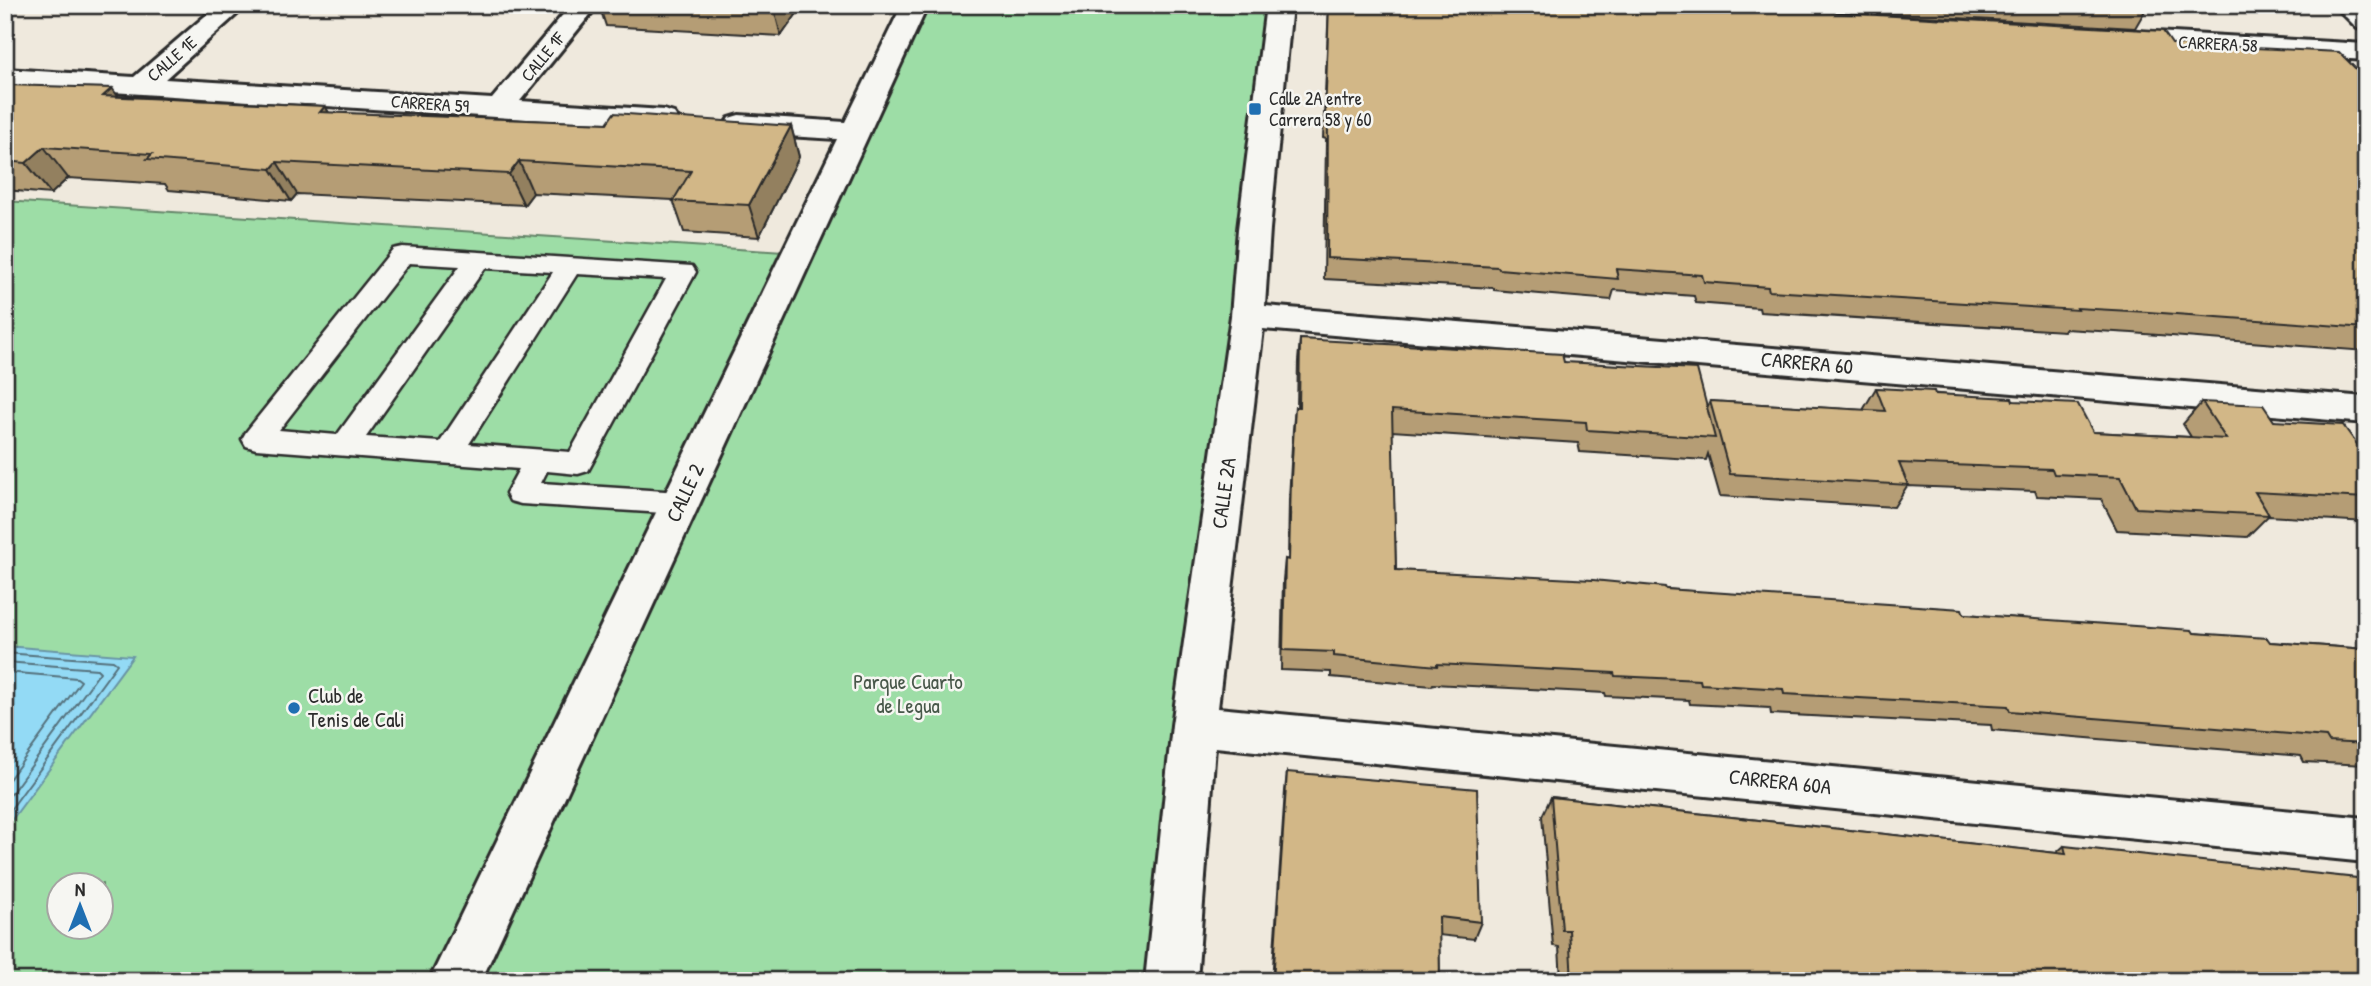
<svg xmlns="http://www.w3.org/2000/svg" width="2371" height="986" viewBox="0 0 2371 986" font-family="'Patrick Hand',sans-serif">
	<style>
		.green { fill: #9ddda6; stroke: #648468; stroke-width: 2; fill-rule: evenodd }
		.water { fill: #93daf5; stroke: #6994a4; stroke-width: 2 }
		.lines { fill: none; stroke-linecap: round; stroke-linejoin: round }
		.shore { stroke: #55717c; stroke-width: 2 }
		.service-casing { stroke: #2b2b2b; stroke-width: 5 }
		.minor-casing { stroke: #2b2b2b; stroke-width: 6 }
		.tertiary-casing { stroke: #2b2b2b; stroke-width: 6 }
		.service { fill: #f6f6f2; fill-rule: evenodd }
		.minor { fill: #f6f6f2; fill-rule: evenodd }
		.tertiary { fill: #f6f6f2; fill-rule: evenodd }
		.wall { fill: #b59d74; stroke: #2b2b2b; stroke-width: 2 }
		.shaded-wall { fill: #93805e; stroke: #2b2b2b; stroke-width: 2 }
		.building { fill: #d2b787; stroke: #2b2b2b; stroke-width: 2 }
		.poi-dot { fill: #1f6fb2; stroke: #f6f6f2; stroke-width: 2.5 }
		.labels { text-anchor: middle; stroke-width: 5; stroke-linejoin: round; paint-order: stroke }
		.far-street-label { font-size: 18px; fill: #2b2b2b; stroke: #f6f6f2 }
		.far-poi-label { font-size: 18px; fill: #2b2b2b; stroke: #f6f6f2; text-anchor: start }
		.street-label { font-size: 21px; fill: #2b2b2b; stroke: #f6f6f2 }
		.park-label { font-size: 21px; fill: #48584a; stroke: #f6f6f2 }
		.poi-label { font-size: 21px; fill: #2b2b2b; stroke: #f6f6f2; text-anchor: start }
	</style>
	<rect width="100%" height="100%" fill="#efe9dd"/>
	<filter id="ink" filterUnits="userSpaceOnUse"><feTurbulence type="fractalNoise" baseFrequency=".0143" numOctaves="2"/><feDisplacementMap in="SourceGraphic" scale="14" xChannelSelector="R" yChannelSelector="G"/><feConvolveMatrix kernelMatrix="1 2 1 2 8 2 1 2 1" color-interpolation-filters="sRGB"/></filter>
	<g filter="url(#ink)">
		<path class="green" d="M 915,5 L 1279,5 L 1171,981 L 5,981 L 5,201 L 798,253 ZM 60,884 L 102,884 L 102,926 L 60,926 Z"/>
		<path class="water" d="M 5,646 L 133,656 L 5,829 Z"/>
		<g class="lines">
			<g class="shore">
				<path d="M 5,653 L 113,661 L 117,664 L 5,817"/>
				<path d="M 5,662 L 97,669 L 100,672 L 5,802"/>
				<path d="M 5,672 L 77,678 L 81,681 L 5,785"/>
			</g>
			<g class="service-casing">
				<path id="service" d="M 402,247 L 692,266 L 696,272 L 588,471 L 578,474 L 547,471 L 541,483 L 680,492 L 691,495 L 695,503 L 691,511 L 680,514 L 521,504 L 510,501 L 506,493 L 519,469 L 256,449 L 246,446 L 242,439 L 246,432 L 393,249 ZM 409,263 L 460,266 L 337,435 L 279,430 ZM 485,268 L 553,272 L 440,442 L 366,437 ZM 577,274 L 666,279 L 570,452 L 469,444 Z"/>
			</g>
			<g class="minor-casing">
				<g id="minor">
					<path d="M 218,5 L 247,5 L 165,79 L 492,99 L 571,5 L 598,5 L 520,101 L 664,110 L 674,113 L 678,119 L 674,125 L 664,128 L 5,85 L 5,69 L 134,77 Z"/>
					<path d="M 902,5 L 928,5 L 481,981 L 429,981 L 837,139 L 739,133 L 729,130 L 725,124 L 729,118 L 739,115 L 845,122 Z"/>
					<path d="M 1266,5 L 1292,5 L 1270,229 L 1265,306 L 2366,397 L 2366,423 L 1263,329 L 1218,708 L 2366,818 L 2366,862 L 1215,747 L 1197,981 L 1145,981 L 1172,725 L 1231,316 L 1238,229 Z"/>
					<path d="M 2120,30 L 2366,44 L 2366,60 L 2111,44 L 2107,38 L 2111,32 Z"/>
				</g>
			</g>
			<g class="tertiary-casing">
				<path id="tertiary" d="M 2334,5 L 2363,5 L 2366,8 L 2366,30 L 2357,28 Z"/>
			</g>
			<use href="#service" class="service"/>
			<use href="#minor" class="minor"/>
			<use href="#tertiary" class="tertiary"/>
		</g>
		<g class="wall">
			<path d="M 599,5 L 803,5 L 781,36 L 606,26 Z"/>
			<path d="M 1329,5 L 2172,44 L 2366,79 L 2366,351 L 2132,333 L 2065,329 L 2064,331 L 1760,312 L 1759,308 L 1696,303 L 1694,296 L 1614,290 L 1611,300 L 1494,290 L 1494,288 L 1324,279 L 1326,139 L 1323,138 Z"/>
			<path d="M 1720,5 L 2144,5 L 2146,9 L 2135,28 Z"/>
			<path d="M 5,85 L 119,96 L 325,106 L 329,113 L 607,123 L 791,126 L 799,157 L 759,237 L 684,232 L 673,200 L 533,193 L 524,205 L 297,194 L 291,201 L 169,190 L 165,184 L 68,178 L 51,194 L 5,190 Z"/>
			<path d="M 1300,339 L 1564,362 L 1707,408 L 1710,401 L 1863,410 L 1876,388 L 2013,401 L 2093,432 L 2191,437 L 2183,424 L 2202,402 L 2274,421 L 2362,451 L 2366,452 L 2366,522 L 2268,516 L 2247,537 L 2117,530 L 2101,499 L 2037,496 L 2035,491 L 1907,486 L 1894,507 L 1720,496 L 1708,454 L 1706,460 L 1580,452 L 1578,443 L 1392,431 L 1396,570 L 1666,589 L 2194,633 L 2270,642 L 2366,649 L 2366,765 L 2304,762 L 2301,756 L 1992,730 L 1991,725 L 1771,714 L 1770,708 L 1690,704 L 1689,700 L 1606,696 L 1605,693 L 1433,684 L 1432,686 L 1331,677 L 1331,672 L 1281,670 L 1283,580 L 1285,559 L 1288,560 L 1289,499 L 1293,429 L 1295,407 L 1297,407 L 1298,361 Z"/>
			<path d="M 1287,772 L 1481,922 L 1474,939 L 1439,935 L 1440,981 L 1272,981 L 1285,791 Z"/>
			<path d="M 1551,797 L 2056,853 L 2064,846 L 2366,981 L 1561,981 L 1559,947 L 1553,946 L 1542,816 Z"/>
		</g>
		<g class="shaded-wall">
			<path d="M 773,5 L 803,5 L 781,36 Z"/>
			<path d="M 112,88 L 134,119 L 103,96 Z"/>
			<path d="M 325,106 L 343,137 L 320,112 Z"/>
			<path d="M 791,126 L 799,157 L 759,237 L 749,205 Z"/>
			<path d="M 44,147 L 68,178 L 51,194 L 26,163 Z"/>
			<path d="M 519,161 L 533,193 L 524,205 L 509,174 Z"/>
			<path d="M 277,162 L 297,194 L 291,201 L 271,169 Z"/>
		</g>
		<g class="building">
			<path d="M 1329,5 L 1701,5 L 2163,31 L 2172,44 L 2339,52 L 2366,79 L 2366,328 L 2148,312 L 2077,308 L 2078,310 L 1769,291 L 1768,287 L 1704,282 L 1702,275 L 1616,269 L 1618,279 L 1499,269 L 1498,267 L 1327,258 L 1328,118 L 1325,118 Z"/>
			<path d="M 2086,5 L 2144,5 L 2146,9 Z"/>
			<path d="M 5,85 L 112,88 L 103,96 L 325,106 L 320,112 L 607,123 L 614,113 L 791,126 L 749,205 L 673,201 L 691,171 L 519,161 L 509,174 L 277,162 L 271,169 L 147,159 L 152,154 L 44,147 L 26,163 L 5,161 Z"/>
			<path d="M 1300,339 L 1562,354 L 1564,362 L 1697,369 L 1715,438 L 1587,430 L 1586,422 L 1392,410 L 1396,570 L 1593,580 L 1665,587 L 1666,589 L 1962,609 L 1964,614 L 2192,630 L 2194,633 L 2267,638 L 2270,642 L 2366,649 L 2366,744 L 2329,742 L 2326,737 L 2010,711 L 2008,706 L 1784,694 L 1783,689 L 1701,684 L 1700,680 L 1615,676 L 1614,673 L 1437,664 L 1437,666 L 1334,656 L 1334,652 L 1283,650 L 1285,559 L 1289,560 L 1291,478 L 1295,407 L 1299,407 Z"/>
			<path d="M 1876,388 L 1934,391 L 1935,394 L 2012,398 L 2013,401 L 2078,404 L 2093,432 L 2226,439 L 2202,402 L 2263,405 L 2274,421 L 2343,425 L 2362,451 L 2366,452 L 2366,498 L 2255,492 L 2269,515 L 2136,508 L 2120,477 L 2054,474 L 2052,469 L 1899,463 L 1908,485 L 1730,474 L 1710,401 L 1885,411 Z"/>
			<path d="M 1287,772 L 1477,789 L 1481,922 L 1439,917 L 1440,981 L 1273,981 Z"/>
			<path d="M 1551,797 L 2066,854 L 2064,846 L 2366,879 L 2366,981 L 1572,981 L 1569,930 L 1562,930 Z"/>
		</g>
	</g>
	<g class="poi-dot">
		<rect x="1248" y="102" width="14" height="14" rx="3.5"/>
		<circle cx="294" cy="708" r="7"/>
	</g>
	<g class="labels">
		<g class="far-street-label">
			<text transform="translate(2218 44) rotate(3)" y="6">CARRERA 58</text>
			<text transform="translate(543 57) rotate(-51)" y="6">CALLE 1F</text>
			<text transform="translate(172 59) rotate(-41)" y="6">CALLE 1E</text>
			<text transform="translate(430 104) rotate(4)" y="6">CARRERA 59</text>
		</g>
		<g class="far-poi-label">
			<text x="1269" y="105">Calle 2A entre<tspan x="1269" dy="21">Carrera 58 y 60</tspan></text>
		</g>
		<g class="street-label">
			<text transform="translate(1807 363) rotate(5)" y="7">CARRERA 60</text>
			<text transform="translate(685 493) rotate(-65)" y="7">CALLE 2</text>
			<text transform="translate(1224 493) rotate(-82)" y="7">CALLE 2A</text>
			<text transform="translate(1780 782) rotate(6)" y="7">CARRERA 60A</text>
		</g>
		<g class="park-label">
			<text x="908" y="689">Parque Cuarto<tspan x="908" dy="24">de Legua</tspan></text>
		</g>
		<g class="poi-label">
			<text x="308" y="703">Club de<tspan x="308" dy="24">Tenis de Cali</tspan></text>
		</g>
	</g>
	<rect width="2371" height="986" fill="none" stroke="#f6f6f2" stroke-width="28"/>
	<rect x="14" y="14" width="2343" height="958" fill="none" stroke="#2b2b2b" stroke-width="2.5" filter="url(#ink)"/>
	<g transform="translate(80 906)"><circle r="33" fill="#f6f6f2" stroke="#a5a5a2" stroke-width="2"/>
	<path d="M0-5L12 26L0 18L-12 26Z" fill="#1f6fb2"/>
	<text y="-10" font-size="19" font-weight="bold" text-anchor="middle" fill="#2b2b2b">N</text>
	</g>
</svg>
